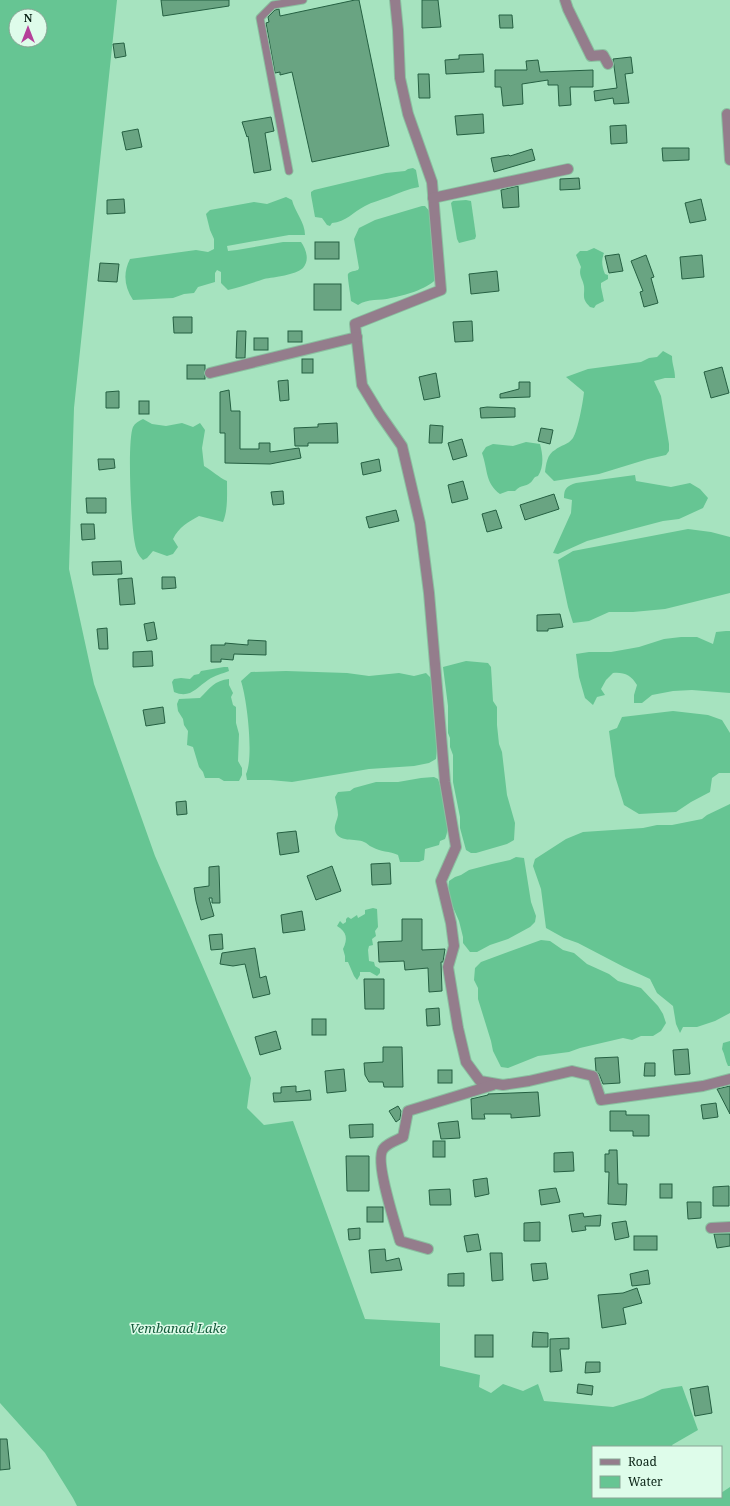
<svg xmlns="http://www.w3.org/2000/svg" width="730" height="1506" viewBox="0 0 730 1506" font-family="'Noto Serif',serif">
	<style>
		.water { fill: #66c593; fill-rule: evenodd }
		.building { fill: #69a482; stroke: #256042 }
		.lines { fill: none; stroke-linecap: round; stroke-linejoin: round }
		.lane-casing { stroke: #8ac0a0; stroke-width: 9 }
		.street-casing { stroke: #8ac0a0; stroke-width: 12 }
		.lane { stroke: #947d8c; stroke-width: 7 }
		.street { stroke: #947d8c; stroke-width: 10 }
		.labels { text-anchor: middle; stroke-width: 3; stroke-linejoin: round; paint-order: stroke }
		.water-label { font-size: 13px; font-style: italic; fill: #145c3b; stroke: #defcea }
	</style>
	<rect width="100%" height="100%" fill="#a6e3bf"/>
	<g class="water">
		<path d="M 0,0 L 117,0 L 74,408 L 69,569 L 94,684 L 155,856 L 251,1078 L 247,1108 L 264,1125 L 293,1121 L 365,1319 L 440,1323 L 440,1366 L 480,1375 L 479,1387 L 491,1393 L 503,1384 L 523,1391 L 538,1384 L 544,1401 L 613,1407 L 643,1398 L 662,1389 L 682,1386 L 698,1430 L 672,1445 L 673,1447 L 593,1447 L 593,1497 L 714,1498 L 721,1497 L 721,1493 L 730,1487 L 730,1506 L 77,1506 L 73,1498 L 45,1453 L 0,1403 ZM 16,16 L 40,16 L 40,40 L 16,40 Z"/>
		<path d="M 413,168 L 416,170 L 419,187 C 408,189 399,193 389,197 C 381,200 372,202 365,206 C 353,212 346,222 332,223 L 330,226 L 327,225 L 322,218 L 315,217 L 311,195 L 311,192 L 314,190 L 386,173 L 405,171 L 408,169 Z"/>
		<path d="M 286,197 L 292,200 C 295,212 305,222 305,235 L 289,235 L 227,246 L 228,251 L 237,250 L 283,242 L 301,242 C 306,249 310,260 303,268 C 295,275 275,277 264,279 C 252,283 240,287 228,290 L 221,283 L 221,272 L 217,270 L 215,273 L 215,282 L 198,287 L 194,293 L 184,294 L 173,298 L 133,300 C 124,286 123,273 130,259 L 196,250 L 208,252 L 214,249 L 214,239 L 210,230 L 206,214 L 210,210 L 254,202 L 267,204 Z"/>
		<path d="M 466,200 L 471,201 L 476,236 L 475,239 L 459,243 L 457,239 L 451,203 L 453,201 Z"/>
		<path d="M 422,206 L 425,206 L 431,213 L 435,280 C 427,289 403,296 391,298 C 380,301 368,298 358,305 L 351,301 C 351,297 347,276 348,274 C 350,271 355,271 358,270 L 359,268 L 354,239 L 359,228 L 375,220 Z"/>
		<path d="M 594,248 L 604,253 C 601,260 602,267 605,274 L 608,275 L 608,279 L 601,283 L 601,287 L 604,301 L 596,305 L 594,308 L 590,307 C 581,298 585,296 584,286 C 583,279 578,275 581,267 L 576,255 L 580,251 L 587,251 Z"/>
		<path d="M 663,351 L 672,356 C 672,365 675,369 675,378 L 665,378 L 654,381 L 661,396 L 669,444 L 669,451 L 666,455 L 648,459 L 599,474 L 554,481 L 545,472 C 546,465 547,454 555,450 C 561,445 568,445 573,438 C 578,430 583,402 584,392 L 566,377 L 588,369 L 641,362 L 649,358 L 657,357 Z"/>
		<path d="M 143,419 L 152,424 L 166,426 L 182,423 L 193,427 L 200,423 L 205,430 L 202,448 L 204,466 C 213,471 218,477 227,481 C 227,495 228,510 223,522 L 199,516 C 188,522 179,527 173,539 L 178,547 L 173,554 L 167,556 L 153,551 L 147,558 L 143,560 C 138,555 136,550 135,544 C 131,526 127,441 133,427 C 135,423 139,421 143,419 Z"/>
		<path d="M 526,442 L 540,444 C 543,455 544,467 538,476 C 533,477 534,480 530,483 C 525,487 522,484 515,491 L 508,491 L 500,494 C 485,483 488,470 482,453 L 486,447 L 493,444 L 513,446 Z"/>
		<path d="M 635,475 L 636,481 L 671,487 L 690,483 L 700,489 L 708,498 L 703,508 L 679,519 L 663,521 L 587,541 L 558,554 L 553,553 L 571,513 L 572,500 L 564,498 C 564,488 567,486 576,483 Z"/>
		<path d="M 688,529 L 711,532 L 730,537 L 730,593 L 665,609 L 633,612 L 609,612 L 589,621 L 573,623 L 568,607 L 558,560 L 573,551 Z"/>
		<path d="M 726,631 L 730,631 L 730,693 L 692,690 L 673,691 L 652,695 L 642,703 L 634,703 L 634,695 L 637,685 C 631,675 624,672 613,673 L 606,680 L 601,689 L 605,695 L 597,697 L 593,705 L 585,698 L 579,677 L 576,654 L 589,652 L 611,652 L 639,647 L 664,639 L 681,637 L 697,637 L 713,644 L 716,632 Z"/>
		<path d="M 466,661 L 488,663 L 491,667 L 493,701 L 497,707 L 497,725 L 499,744 L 502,752 L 507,795 L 515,823 L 514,840 L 507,844 L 476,853 L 471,853 L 466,850 L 460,828 L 460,817 L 453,782 L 453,755 L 450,747 L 450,738 L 448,733 L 448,706 L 443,667 Z"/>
		<path d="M 224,667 L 228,667 L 229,671 C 222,674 215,675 208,680 C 196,688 190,699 174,692 L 172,682 L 174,679 L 181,678 L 190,679 L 194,675 L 199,674 L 201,671 Z"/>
		<path d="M 286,671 L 347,673 L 369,676 L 399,673 L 414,676 L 426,673 L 432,679 L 437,746 L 436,759 L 429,763 L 414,766 L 369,769 L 292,782 L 270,780 L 247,780 L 246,774 C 254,758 247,699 241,681 L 251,672 Z"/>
		<path d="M 229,679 L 229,685 L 233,693 L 231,697 L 233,705 L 236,707 L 236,723 L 239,734 L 238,761 L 242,768 L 242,775 L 239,781 L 224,781 L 219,778 L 205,778 L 203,772 L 199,767 L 193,747 L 187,745 L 188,731 L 184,725 L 183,719 L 178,711 L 177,704 L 179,699 L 200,698 C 209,689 215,680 229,679 Z"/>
		<path d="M 673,711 L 708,715 L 722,720 L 730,733 L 730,773 L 719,773 L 712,778 L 710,792 L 691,802 L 676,812 L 639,814 L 624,805 L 615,776 L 609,731 L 617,728 L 622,717 Z"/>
		<path d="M 434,777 L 438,779 C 443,794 452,826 445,839 L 440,841 L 439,845 L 425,849 L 424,860 L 419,862 L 400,862 L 398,855 C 390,851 380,852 372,847 C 369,846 367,843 364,842 C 356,838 337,843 335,830 C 334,825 337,821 338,815 C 338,810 336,803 335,797 L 338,792 L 350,791 L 354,788 L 376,782 L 398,782 L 421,778 Z"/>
		<path d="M 730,804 L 730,1013 L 715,1021 L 697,1027 L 683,1027 L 680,1033 L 676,1024 L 673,1006 L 657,993 L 650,979 L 624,967 L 578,943 L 564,938 L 546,928 L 541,889 L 533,866 L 535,859 L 566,839 L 583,832 L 643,828 L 657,825 L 672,825 L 702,819 L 707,815 Z"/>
		<path d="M 516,857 L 524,858 L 531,902 L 536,916 L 535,922 L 530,927 L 508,939 L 490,945 L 477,952 L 470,952 L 463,943 L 463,937 L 459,921 L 452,905 L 448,889 L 449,881 L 455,877 L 461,875 L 469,870 L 492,864 L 510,860 Z"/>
		<path d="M 373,908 L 377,909 L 378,927 L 375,931 L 376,936 L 372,939 L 373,945 L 369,946 L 368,950 L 369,961 L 374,962 L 375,966 L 380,969 L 380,973 L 377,976 L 370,972 L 360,972 L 360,975 L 357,980 L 354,976 L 348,962 L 345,962 L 345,956 L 343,949 C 348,939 347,932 337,926 L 340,921 L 343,924 L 346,922 L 346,919 L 348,917 L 351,919 L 357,915 L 358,918 L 365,914 L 365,910 Z"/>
		<path d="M 541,940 L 550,941 L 563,950 L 574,953 L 587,964 L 609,974 L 618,981 L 641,988 L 658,1006 L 663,1014 L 666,1023 L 661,1031 L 653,1036 L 641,1036 L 632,1040 L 623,1038 L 580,1048 L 569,1052 L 538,1056 L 508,1068 L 501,1067 L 493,1051 L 491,1041 L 478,999 L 478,988 L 474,980 L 475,968 L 481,962 Z"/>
		<path d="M 730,1041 L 730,1066 L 728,1066 C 725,1060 725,1055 722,1049 L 723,1043 Z"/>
	</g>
	<g class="building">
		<path d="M 161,0 L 229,0 L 229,6 L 163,16 Z"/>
		<path d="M 355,0 L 359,0 L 389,146 L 312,162 L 292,72 L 280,75 L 280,72 L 275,73 L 266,23 L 269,22 L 268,17 L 275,10 L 279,9 L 280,16 Z"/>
		<path d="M 422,0 L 438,0 L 441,27 L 422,28 Z"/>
		<path d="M 499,15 L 512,15 L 513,28 L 500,28 Z"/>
		<path d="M 124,43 L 126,56 L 115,58 L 113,44 Z"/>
		<path d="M 483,54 L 484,72 L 446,74 L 445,60 L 459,59 L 459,55 Z"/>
		<path d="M 631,57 L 633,73 L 625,74 L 629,103 L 614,104 L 613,98 L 595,101 L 594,91 L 617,88 L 613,59 Z"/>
		<path d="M 538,60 L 540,72 L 593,70 L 593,87 L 570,87 L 571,105 L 559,106 L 558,85 L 548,85 L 548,80 L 522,84 L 523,104 L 503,106 L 501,87 L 495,87 L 495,70 L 527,70 L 526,61 Z"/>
		<path d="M 418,74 L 429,74 L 430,98 L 419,98 Z"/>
		<path d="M 483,114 L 484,133 L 457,135 L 455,116 Z"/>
		<path d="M 271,117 L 274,131 L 265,133 L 271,170 L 254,173 L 248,136 L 247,137 L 242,122 Z"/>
		<path d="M 626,125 L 627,143 L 611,144 L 610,126 Z"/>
		<path d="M 138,129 L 142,147 L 126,150 L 122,132 Z"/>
		<path d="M 662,148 L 689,148 L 689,160 L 663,161 Z"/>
		<path d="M 532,149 L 535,160 L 494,172 L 491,158 L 509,155 L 510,156 Z"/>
		<path d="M 579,178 L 580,189 L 560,190 L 560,179 Z"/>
		<path d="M 518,186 L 519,207 L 503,208 L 501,190 Z"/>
		<path d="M 124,199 L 125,213 L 107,214 L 107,200 Z"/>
		<path d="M 701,199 L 706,220 L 690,223 L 685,203 Z"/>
		<rect x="315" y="242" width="24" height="17"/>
		<path d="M 619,254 L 623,271 L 609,273 L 605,256 Z"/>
		<path d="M 646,255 L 654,277 L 651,278 L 658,303 L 644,307 L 640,292 L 643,291 L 631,261 Z"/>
		<path d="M 702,255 L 704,277 L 682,279 L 680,257 Z"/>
		<path d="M 100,263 L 119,264 L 117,282 L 98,281 Z"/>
		<path d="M 497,271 L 499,291 L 471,294 L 469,274 Z"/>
		<rect x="314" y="284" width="27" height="26"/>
		<path d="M 173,317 L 192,317 L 192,333 L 174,333 Z"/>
		<path d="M 472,321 L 473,341 L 455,342 L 453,322 Z"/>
		<path d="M 237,331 L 246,331 L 245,358 L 236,358 Z"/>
		<rect x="288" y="331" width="14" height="11"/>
		<rect x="254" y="338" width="14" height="12"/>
		<rect x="302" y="359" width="11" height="14"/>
		<rect x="187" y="365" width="18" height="14"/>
		<path d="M 722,367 L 729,393 L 711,398 L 704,372 Z"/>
		<path d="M 436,373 L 440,397 L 424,400 L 419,377 Z"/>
		<path d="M 288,380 L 289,400 L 280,401 L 278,381 Z"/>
		<path d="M 519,382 L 530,382 L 530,397 L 500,398 L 500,394 L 519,389 Z"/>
		<path d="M 229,390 L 231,411 L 240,411 L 240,449 L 259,449 L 259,443 L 270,443 L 270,452 L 299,448 L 301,458 L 270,464 L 225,463 L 225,433 L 220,433 L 220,392 Z"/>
		<path d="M 119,391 L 119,408 L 106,408 L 106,392 Z"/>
		<rect x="139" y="401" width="10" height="13"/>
		<path d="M 487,407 L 515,408 L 515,417 L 481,418 L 480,408 Z"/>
		<path d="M 337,423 L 338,443 L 308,443 L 308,446 L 295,446 L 294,428 L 318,427 L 318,424 Z"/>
		<path d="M 430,425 L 443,426 L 442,443 L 429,443 Z"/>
		<path d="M 541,428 L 553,430 L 550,444 L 538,441 Z"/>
		<path d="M 462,439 L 467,456 L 453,460 L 448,443 Z"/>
		<path d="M 98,459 L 114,459 L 115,468 L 99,470 Z"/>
		<path d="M 379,459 L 381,471 L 363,475 L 361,463 Z"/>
		<path d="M 463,481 L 468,499 L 452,503 L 448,485 Z"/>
		<path d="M 283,491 L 284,504 L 273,505 L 271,492 Z"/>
		<path d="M 554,494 L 559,509 L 525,520 L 520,505 Z"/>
		<path d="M 86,498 L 106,498 L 106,513 L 87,513 Z"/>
		<path d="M 396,510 L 399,521 L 369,528 L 366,517 Z"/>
		<path d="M 496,510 L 502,528 L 487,532 L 482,514 Z"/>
		<path d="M 81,524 L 94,524 L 95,539 L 82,540 Z"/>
		<path d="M 121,561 L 122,574 L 93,575 L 92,562 Z"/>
		<path d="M 162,577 L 175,577 L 176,588 L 162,589 Z"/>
		<path d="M 132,578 L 135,604 L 120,605 L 118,579 Z"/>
		<path d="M 560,614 L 563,627 L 548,629 L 548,631 L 537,631 L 537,615 Z"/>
		<path d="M 154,622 L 157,639 L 147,641 L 144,624 Z"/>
		<path d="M 107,628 L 108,649 L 99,649 L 97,629 Z"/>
		<path d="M 248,640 L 266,641 L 266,655 L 234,654 L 233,660 L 221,659 L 221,662 L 211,662 L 211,645 L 225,645 L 225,643 L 248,645 Z"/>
		<path d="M 152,651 L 153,666 L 133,667 L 133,652 Z"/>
		<path d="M 163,707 L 165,723 L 146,726 L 143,710 Z"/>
		<path d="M 186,801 L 187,814 L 177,815 L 176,802 Z"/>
		<path d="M 296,831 L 299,852 L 280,855 L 277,833 Z"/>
		<path d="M 390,863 L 391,884 L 372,885 L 371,864 Z"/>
		<path d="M 219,866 L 220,903 L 212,903 L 212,898 L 209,898 L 214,916 L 201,920 L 196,901 L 194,888 L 209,886 L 209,867 Z"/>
		<path d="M 332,866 L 341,891 L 316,900 L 307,876 Z"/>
		<path d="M 302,911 L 305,930 L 283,933 L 281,915 Z"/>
		<path d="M 402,919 L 422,919 L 422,950 L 445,949 L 443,962 L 441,962 L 442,991 L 429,992 L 428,968 L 405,970 L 404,961 L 379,962 L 378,942 L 402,941 Z"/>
		<path d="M 222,934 L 223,949 L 211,950 L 209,935 Z"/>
		<path d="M 255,948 L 260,978 L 266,976 L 270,994 L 253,998 L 245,964 L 233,966 L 220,964 L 222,953 Z"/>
		<path d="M 364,979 L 384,979 L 384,1009 L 365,1009 Z"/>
		<path d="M 439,1008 L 440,1025 L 427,1026 L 426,1009 Z"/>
		<rect x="312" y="1019" width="14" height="16"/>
		<path d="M 276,1031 L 281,1049 L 260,1055 L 255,1037 Z"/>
		<path d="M 383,1047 L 402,1047 L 403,1087 L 384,1087 L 383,1082 L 369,1082 L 365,1075 L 364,1063 L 383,1062 Z"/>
		<path d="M 688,1049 L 690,1074 L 675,1075 L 673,1050 Z"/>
		<path d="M 618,1057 L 620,1083 L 603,1084 L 599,1074 L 596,1071 L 595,1058 Z"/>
		<path d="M 645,1063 L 655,1063 L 655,1076 L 644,1076 Z"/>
		<path d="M 344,1069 L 346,1091 L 327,1093 L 325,1071 Z"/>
		<rect x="438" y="1070" width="14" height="13"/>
		<path d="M 296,1086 L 296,1092 L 310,1090 L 311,1100 L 274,1102 L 273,1093 L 281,1093 L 281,1087 Z"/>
		<path d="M 730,1086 L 730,1114 L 717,1089 Z"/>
		<path d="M 538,1092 L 540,1116 L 511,1118 L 511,1114 L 484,1114 L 485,1119 L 472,1119 L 471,1099 L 488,1095 L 488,1094 Z"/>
		<path d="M 716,1103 L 718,1117 L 703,1119 L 701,1105 Z"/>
		<path d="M 398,1106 L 401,1111 L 400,1119 L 396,1122 L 389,1111 Z"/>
		<path d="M 610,1111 L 626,1111 L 626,1115 L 649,1115 L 649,1136 L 633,1136 L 633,1131 L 610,1131 Z"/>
		<path d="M 458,1121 L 460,1138 L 441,1139 L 438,1123 Z"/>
		<path d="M 373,1124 L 373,1137 L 350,1138 L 349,1125 Z"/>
		<rect x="433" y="1141" width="12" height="16"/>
		<path d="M 609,1150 L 617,1150 L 618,1184 L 627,1184 L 626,1205 L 608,1204 L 609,1172 L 605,1172 L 605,1154 L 609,1154 Z"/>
		<path d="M 573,1152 L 574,1171 L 554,1172 L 554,1153 Z"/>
		<path d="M 346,1156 L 369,1156 L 369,1191 L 347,1191 Z"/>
		<path d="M 487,1178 L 489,1194 L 475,1197 L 473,1180 Z"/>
		<rect x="660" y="1184" width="12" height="14"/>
		<path d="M 729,1186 L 729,1206 L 713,1206 L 713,1187 Z"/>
		<path d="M 556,1188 L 560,1202 L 541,1205 L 539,1190 Z"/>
		<path d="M 450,1189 L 451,1205 L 430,1205 L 429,1190 Z"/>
		<path d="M 687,1202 L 701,1202 L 701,1218 L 688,1219 Z"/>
		<rect x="367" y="1207" width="16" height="15"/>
		<path d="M 583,1213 L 584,1217 L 601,1215 L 600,1226 L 585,1226 L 586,1230 L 572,1232 L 569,1215 Z"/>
		<path d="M 626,1221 L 629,1237 L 615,1240 L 612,1223 Z"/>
		<path d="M 540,1222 L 540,1241 L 524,1241 L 524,1223 Z"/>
		<path d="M 360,1228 L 360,1239 L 349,1240 L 348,1229 Z"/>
		<path d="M 478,1234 L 481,1250 L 467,1252 L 464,1236 Z"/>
		<path d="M 714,1234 L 730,1234 L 730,1246 L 717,1248 Z"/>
		<rect x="634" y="1236" width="23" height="14"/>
		<path d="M 385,1249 L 386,1261 L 399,1258 L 402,1270 L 371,1273 L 369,1250 Z"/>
		<path d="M 490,1253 L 502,1253 L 503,1280 L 492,1281 Z"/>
		<path d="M 546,1263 L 548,1279 L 533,1281 L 531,1264 Z"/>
		<path d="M 648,1270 L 650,1284 L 632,1286 L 630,1274 Z"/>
		<path d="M 464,1273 L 464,1286 L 448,1286 L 448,1274 Z"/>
		<path d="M 637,1288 L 642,1303 L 623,1308 L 626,1324 L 602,1328 L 598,1295 L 623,1293 Z"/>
		<path d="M 533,1332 L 548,1333 L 548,1347 L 532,1347 Z"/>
		<rect x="475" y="1335" width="18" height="22"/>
		<path d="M 569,1338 L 569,1349 L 560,1349 L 562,1371 L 550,1372 L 550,1339 Z"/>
		<path d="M 586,1362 L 600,1362 L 600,1372 L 585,1373 Z"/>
		<path d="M 578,1384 L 593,1386 L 592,1395 L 577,1393 Z"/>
		<path d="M 708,1386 L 712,1413 L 695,1416 L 690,1389 Z"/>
		<path d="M 0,1439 L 7,1439 L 10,1469 L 0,1470 Z"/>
	</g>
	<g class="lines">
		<g class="lane-casing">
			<path id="lane" d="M 289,171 L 260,18 L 273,5 L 303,0"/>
		</g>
		<g class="street-casing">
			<g id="street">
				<path d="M 395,0 L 398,30 L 400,78 L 408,114 L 432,182 L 441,290 L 355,324 L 362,385 L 379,413 L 402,446 L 420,523 L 429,593 L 445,782 L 456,847 L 441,881 L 451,923 L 454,946 L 448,967 L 458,1028 L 466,1062 L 480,1081 L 503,1085 L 529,1081 L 572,1071 L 593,1076 L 601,1100 L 703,1086 L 730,1079"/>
				<path d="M 565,0 L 568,9 L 591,56 L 603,55 L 608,64"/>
				<path d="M 727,114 L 730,160"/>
				<path d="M 433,198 L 568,169"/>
				<path d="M 210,373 L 357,337"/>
				<path d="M 711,1228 L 730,1227"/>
				<path d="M 428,1249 L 400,1241 C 396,1226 373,1158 384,1148 C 388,1143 397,1140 403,1137 L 408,1111 L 493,1085"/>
			</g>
		</g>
		<use href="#lane" class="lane"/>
		<use href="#street" class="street"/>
	</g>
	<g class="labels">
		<g class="water-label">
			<text x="178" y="1333">Vembanad Lake</text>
		</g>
	</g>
	<rect x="592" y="1446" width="130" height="52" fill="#defcea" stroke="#89a595"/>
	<rect x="600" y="1459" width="20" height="6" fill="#947d8c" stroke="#89a595"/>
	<text x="628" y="1466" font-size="12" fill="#092215">Road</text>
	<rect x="600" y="1476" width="20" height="12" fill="#66c593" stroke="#89a595"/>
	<text x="628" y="1486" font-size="12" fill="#092215">Water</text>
	<g transform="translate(28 28)"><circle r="19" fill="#defcea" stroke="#89a595"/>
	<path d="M0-3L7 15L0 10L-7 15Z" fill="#b54099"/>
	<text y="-6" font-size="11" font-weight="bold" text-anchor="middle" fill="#092215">N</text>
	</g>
</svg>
